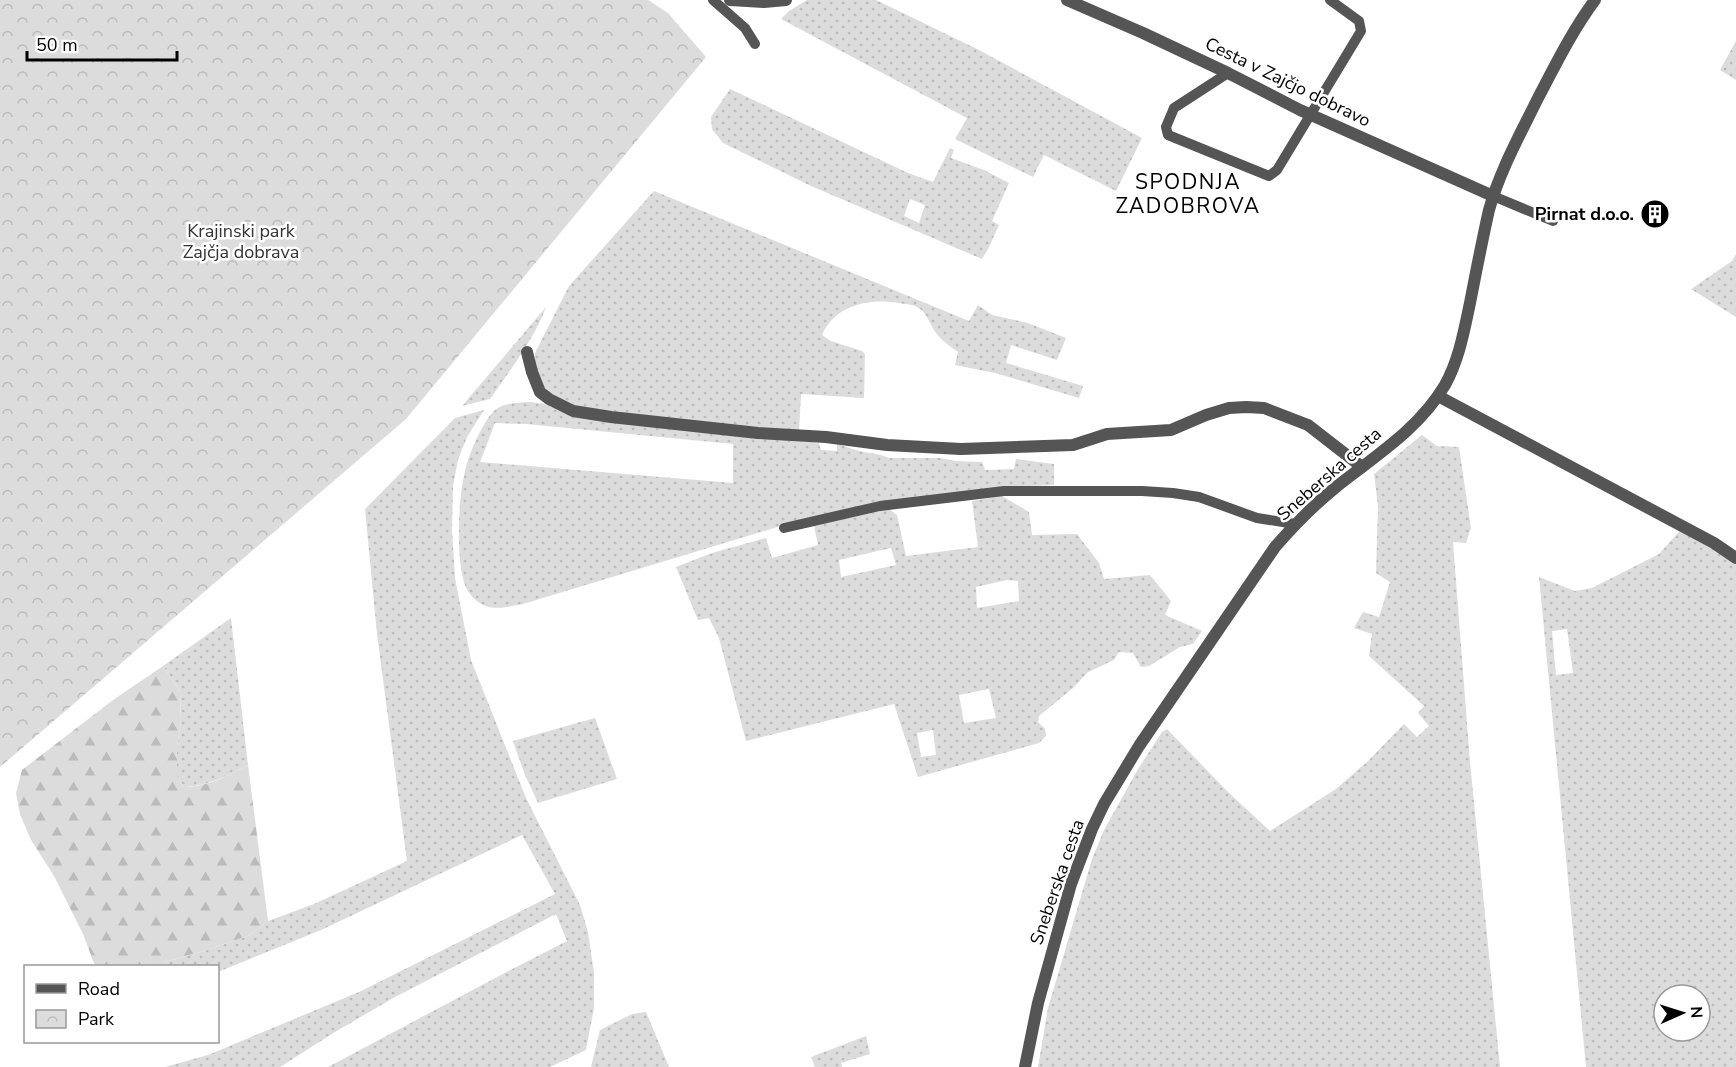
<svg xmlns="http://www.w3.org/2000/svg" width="1736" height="1067" viewBox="0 0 1736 1067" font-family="'Nunito Sans',sans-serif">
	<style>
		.grass { fill: url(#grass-dots); fill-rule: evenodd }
		.forest { fill: url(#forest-firs) }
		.park { fill: url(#park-crowns) }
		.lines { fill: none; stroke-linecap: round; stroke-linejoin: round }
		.service { stroke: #555; stroke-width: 10 }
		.minor { stroke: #555; stroke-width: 12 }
		.tertiary { stroke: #555; stroke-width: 12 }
		.labels { text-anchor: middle; stroke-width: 5; stroke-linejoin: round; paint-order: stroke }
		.street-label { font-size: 18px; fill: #000; stroke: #fff }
		.poi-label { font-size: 18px; font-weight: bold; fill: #000; stroke: #fff; text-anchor: end }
		.park-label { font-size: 18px; fill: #333; stroke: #fff }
		.quarter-label { font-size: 21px; letter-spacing: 1.5px; fill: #000; stroke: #fff }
	</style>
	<defs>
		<pattern id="grass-dots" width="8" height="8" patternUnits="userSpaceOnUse" patternTransform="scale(1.5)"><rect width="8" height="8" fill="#dcdcdc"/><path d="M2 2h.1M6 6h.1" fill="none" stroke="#bbb" stroke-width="1.8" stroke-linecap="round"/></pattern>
		<pattern id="forest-firs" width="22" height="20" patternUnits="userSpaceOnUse" patternTransform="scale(1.5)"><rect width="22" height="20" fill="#dcdcdc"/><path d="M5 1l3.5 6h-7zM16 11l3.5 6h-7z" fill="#bbb"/></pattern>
		<pattern id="park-crowns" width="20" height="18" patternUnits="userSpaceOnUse" patternTransform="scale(1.5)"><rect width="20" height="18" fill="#dcdcdc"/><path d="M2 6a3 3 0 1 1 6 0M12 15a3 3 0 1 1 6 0" fill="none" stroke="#bbb"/></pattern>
	</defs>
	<rect width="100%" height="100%" fill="#fff"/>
	<g class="grass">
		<path d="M 807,0 L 876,0 L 977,49 L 1142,138 L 1116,191 L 1044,155 L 1033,177 L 955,139 L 967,118 L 781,19 L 789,11 Z"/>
		<path d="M 1736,41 L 1736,80 L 1720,70 Z"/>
		<path d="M 730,89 L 908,173 L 933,182 L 950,148 L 954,150 L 951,158 L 984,170 L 1009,183 L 992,221 L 999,225 L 988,249 L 982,259 L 811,186 L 723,143 L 712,129 L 711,117 ZM 910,199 L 925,205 L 919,223 L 904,216 Z"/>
		<path d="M 654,191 L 969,321 L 978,305 L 992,315 L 1028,323 L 1066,338 L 1057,360 L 1011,345 L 1006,363 L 1083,386 L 1079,398 L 995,373 L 955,365 L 958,352 C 950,346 942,341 936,333 C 930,325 927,312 917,307 C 912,304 904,304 898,303 C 869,298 835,305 822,335 L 831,341 L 862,351 L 865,354 L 864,398 L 801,394 L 799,431 L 696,423 L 574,406 L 553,395 L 541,384 L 535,370 L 535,353 L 569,286 Z"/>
		<path d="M 1736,254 L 1736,317 L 1691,289 L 1732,261 Z"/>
		<path d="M 546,307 C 534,340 510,370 490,399 L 462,406 Z"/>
		<path d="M 530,402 L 546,404 L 568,414 L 587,419 L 714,433 L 819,443 L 821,450 L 837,451 L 837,444 L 859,451 L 881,455 L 889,458 L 940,458 L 956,461 L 982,462 L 985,470 L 1014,469 L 1016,459 L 1054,464 L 1054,485 L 1002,487 L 807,518 L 523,604 C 511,606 495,611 483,605 C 475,601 468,593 465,585 C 456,560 458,502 464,476 C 467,458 482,422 495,410 C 504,402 519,403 530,402 ZM 495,423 L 526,424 L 733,444 L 733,483 L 480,462 Z"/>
		<path d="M 484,410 L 467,437 L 458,460 L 453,486 L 452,530 L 455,578 L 471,660 L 526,798 L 580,905 L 588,932 L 594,973 L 594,1008 L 586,1050 L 550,1067 L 328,1067 L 499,976 L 567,941 L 556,914 L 395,997 L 335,1032 L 280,1067 L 165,1067 L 208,1055 L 359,992 L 555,894 L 522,835 L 321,930 L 218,972 L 218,966 L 151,966 L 207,950 L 250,935 L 268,921 L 314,904 L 407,861 L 377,634 L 365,509 L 455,418 Z"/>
		<path d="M 1422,435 L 1437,446 L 1459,447 L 1471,528 L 1466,543 L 1453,542 L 1470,762 L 1500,1067 L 1038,1067 L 1048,1008 L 1092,859 L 1104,830 L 1138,769 L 1162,732 L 1167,729 L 1228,792 L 1270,831 L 1336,789 L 1368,761 L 1404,724 L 1417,737 L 1429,726 L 1418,713 L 1424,706 L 1369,656 L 1372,634 L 1354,628 L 1363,612 L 1379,617 L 1390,582 L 1376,573 L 1378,506 L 1374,474 Z"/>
		<path d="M 1002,496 L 1029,512 L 1032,535 L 1077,534 L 1099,563 L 1104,579 L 1150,575 L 1171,601 L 1165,615 L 1202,631 L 1193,644 L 1180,647 L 1149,666 L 1141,667 L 1133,653 L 1119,652 L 1114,660 L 1088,672 L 1073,688 L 1039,716 L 1038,722 L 1045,729 L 1046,736 L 1039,743 L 918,777 L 894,704 L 746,741 L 719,638 L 709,618 L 698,620 L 676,567 L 712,553 L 766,538 L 772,558 L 818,545 L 814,526 L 889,509 L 897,515 L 906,556 L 978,547 L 972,501 ZM 891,548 L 896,565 L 841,577 L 839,560 ZM 1007,580 L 1018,581 L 1019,601 L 977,608 L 976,587 ZM 989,689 L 996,718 L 964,723 L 959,695 ZM 933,730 L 936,755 L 921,757 L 917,733 Z"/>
		<path d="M 1684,526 L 1736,555 L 1736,1067 L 1586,1067 L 1539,577 L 1575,591 L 1592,588 L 1659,554 ZM 1567,629 L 1573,673 L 1556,675 L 1552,631 ZM 1664,995 L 1700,995 L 1700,1031 L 1664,1031 Z"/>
		<path d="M 231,618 L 248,765 C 227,776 208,786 184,787 L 177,776 L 177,746 L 181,721 L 180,691 L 163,666 Z"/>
		<path d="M 595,718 L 617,779 L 538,803 L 525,775 L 513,741 Z"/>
		<path d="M 646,1012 L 669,1067 L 591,1067 L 600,1030 L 632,1014 Z"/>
		<path d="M 866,1036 L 870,1054 L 841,1063 L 842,1067 L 815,1067 L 811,1057 Z"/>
	</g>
	<path class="forest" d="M 163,666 L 180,691 L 181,721 L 177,746 L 177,776 L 184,787 C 208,787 227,776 248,765 L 268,921 L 250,935 L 207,950 L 151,966 L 95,966 L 83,934 L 54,876 L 31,840 L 20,814 L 16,793 L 22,770 L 113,700 Z"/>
	<path class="park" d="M 0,0 L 648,0 L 668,13 L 706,57 L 406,419 L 0,767 Z"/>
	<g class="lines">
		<g class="service">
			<path d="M 713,0 L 745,28 L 755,44"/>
			<path d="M 1228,73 L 1174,108 L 1166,127 L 1168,135 L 1269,176 L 1277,170 L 1361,31 L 1359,21 L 1330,0"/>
			<path d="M 1493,196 L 1553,221"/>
			<path d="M 784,528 L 880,506 L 1004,491 L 1142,491 L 1173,493 L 1199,497 L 1257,518 L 1295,524"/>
		</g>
		<g class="minor">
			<path d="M 730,0 L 764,2 L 786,0"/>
			<path d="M 1067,0 L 1143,33 L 1228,73 L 1300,110 L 1493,196"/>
			<path d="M 527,352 L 532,372 L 540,392 L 549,399 L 573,411 L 611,417 L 758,433 L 826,437 L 887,445 L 961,449 L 1073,445 L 1107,434 L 1171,430 L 1206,415 L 1229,408 L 1246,407 L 1264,408 L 1308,425 L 1362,467"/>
			<path d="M 1438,396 L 1714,543 L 1736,558"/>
		</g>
		<path class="tertiary" d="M 1025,1067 L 1038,1003 L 1071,884 L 1092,829 L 1104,804 L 1139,746 L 1275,547 C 1294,525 1314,505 1336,487 C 1375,456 1419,429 1445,385 C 1459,360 1464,331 1470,303 C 1476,272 1482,241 1489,210 C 1500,170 1520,135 1538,98 C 1556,64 1572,31 1595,0"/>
	</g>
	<defs>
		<g id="building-disc" transform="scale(1.5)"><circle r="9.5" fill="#000" stroke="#fff"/><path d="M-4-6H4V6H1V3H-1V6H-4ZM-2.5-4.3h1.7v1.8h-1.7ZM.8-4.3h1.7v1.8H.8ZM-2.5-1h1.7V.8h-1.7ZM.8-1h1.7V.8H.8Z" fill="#fff"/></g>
	</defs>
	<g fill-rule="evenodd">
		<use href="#building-disc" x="1655" y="214"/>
	</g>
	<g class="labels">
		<g class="street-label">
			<text transform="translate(1288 82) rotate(26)" y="6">Cesta v Zajčjo dobravo</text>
			<text transform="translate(1329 474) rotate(-41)" y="6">Sneberska cesta</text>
			<text transform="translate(1057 882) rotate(-71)" y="6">Sneberska cesta</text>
		</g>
		<g class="poi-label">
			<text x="1634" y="220">Pirnat d.o.o.</text>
		</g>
		<g class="park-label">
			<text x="241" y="237">Krajinski park<tspan x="241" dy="21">Zajčja dobrava</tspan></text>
		</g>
		<g class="quarter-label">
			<text x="1188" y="189">SPODNJA<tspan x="1188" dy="24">ZADOBROVA</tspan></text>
		</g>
	</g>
	<rect x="24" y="965" width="195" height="78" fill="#ffffff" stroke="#999999" stroke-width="1.5"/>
	<rect x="36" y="984" width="30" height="9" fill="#555555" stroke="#999999" stroke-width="1.5"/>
	<text x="78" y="995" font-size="18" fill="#000000">Road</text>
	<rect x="36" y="1010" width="30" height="18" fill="url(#park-crowns)" stroke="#999999" stroke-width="1.5"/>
	<text x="78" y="1025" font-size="18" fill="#000000">Park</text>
	<g transform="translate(1682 1013) rotate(87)"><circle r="28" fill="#ffffff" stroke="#999999" stroke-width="1.5"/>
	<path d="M0-4.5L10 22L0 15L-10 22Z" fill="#000000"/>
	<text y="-9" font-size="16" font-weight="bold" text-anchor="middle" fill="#000000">N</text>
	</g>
	<path d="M27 51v9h150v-9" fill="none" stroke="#000000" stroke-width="3"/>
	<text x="36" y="51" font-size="18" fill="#000000" stroke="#ffffff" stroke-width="4.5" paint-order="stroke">50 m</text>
</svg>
